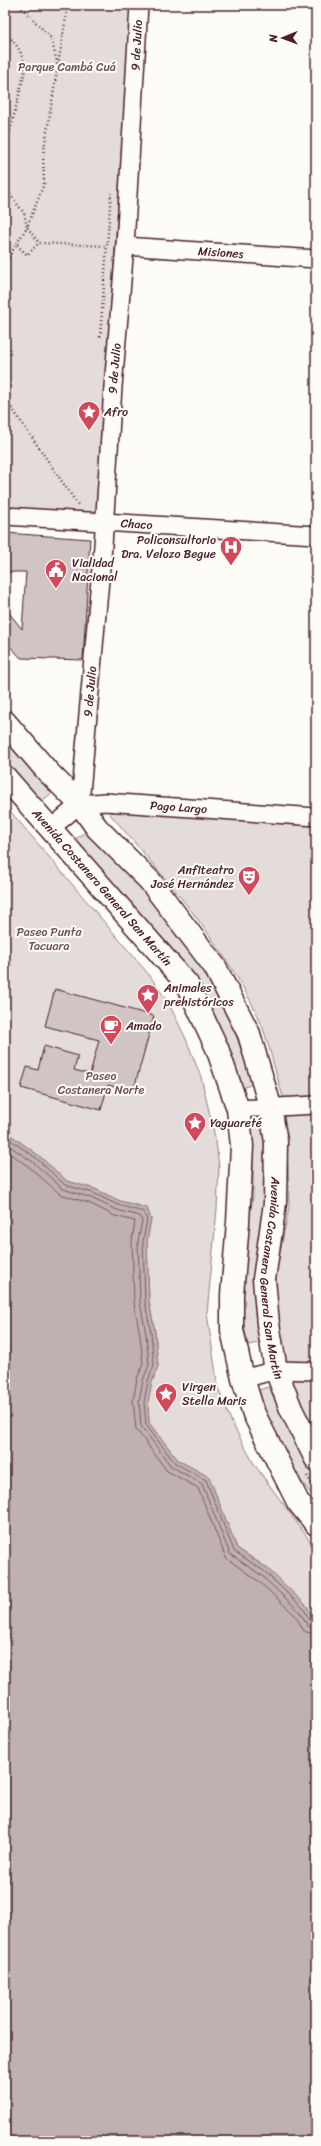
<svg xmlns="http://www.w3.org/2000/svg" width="321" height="2146" viewBox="0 0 321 2146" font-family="Sriracha,sans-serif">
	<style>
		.green { fill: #e3dcda; stroke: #967e82 }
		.water { fill: #c0b1b1; stroke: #91777b }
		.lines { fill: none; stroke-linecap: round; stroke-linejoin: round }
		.shore { stroke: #795961; stroke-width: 1 }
		.building { fill: #d0c5c4; stroke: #4a1f2b }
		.minor-casing { stroke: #4a1f2b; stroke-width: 20 }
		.primary-casing { stroke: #4a1f2b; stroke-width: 25 }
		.path { stroke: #4a1f2b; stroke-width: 2.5; stroke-dasharray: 1 3; stroke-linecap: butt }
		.minor { stroke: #fdfcf7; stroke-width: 17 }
		.primary { stroke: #fdfcf7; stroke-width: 22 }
		.labels { text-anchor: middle; stroke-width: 4; stroke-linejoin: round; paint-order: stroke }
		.street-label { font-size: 12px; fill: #4a1f2b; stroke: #fdfcf7 }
		.park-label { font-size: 12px; fill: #704e57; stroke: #fdfcf7 }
		.poi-label { font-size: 12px; fill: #4a1f2b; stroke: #fdfcf7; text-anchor: start }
	</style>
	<rect width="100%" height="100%" fill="#fdfcf7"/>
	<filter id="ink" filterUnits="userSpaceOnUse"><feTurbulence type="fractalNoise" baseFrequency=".025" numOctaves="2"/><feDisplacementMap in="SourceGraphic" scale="8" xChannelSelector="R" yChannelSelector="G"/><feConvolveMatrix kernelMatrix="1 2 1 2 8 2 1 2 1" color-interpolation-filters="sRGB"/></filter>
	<g filter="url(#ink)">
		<g class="green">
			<path d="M 5,5 L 132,5 L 96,516 L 5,510 Z"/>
			<path d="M 5,733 L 54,791 L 41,802 L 5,760 Z"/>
			<path d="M 5,805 L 150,976 L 169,1004 L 186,1039 L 201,1077 L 216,1141 L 219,1167 L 217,1209 L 207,1313 L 218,1388 L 232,1423 L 254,1464 L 316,1549 L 316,1641 L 314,1620 L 267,1568 L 237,1548 L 209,1477 L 178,1460 L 149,1423 L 148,1402 L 152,1382 L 158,1366 L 155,1332 L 149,1302 L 147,1241 L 151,1219 L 147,1208 L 120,1201 L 95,1189 L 67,1181 L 38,1155 L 5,1131 Z"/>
			<path d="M 113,806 L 316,822 L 316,1098 L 283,1097 C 275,1072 268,1038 258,1016 C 221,939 164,877 109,813 Z"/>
			<path d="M 88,830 C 132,880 182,929 215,988 C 232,1019 242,1052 253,1084 L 239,1089 L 220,1039 L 74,840 Z"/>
			<path d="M 282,1114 L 316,1114 L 316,1366 L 280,1364 L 275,1333 L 276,1273 L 289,1207 L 288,1165 Z"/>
			<path d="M 261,1122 L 268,1149 L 264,1342 L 248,1345 L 241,1313 L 244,1249 L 253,1197 L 253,1157 L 245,1124 Z"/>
			<path d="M 296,1376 L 316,1378 L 316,1435 L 298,1402 L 292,1383 Z"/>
			<path d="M 274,1385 L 297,1439 L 316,1470 L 316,1500 L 301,1481 L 277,1443 L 256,1391 Z"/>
		</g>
		<path class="water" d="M 5,1131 L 38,1155 L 67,1181 L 95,1189 L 120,1201 L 147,1208 L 151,1219 L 147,1241 L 149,1302 L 155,1332 L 158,1366 L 152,1382 L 148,1402 L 149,1423 L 178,1460 L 209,1477 L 237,1548 L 267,1568 L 307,1606 L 314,1620 L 316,1641 L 316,2141 L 5,2141 Z"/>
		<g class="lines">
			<g class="shore">
				<path d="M 5,1136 L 36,1158 L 65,1185 L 93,1193 L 118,1205 L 144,1212 L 147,1220 L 143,1241 L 145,1302 L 151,1333 L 154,1365 L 148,1381 L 144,1402 L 146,1425 L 175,1463 L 206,1480 L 234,1551 L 264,1571 L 303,1608 L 311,1622 L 316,1624"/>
				<path d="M 5,1143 L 33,1162 L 63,1189 L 91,1198 L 117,1210 L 140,1216 L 142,1221 L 138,1241 L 140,1302 L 146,1334 L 149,1365 L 143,1380 L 139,1401 L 141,1426 L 171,1466 L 202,1484 L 230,1554 L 261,1575 L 299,1611 L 308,1626 L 316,1629"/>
				<path d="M 5,1150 L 29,1167 L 60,1194 L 89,1203 L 115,1216 L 135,1221 L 132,1241 L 134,1303 L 140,1335 L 143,1364 L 137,1379 L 133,1401 L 136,1429 L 167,1471 L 198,1488 L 226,1558 L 257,1580 L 295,1615 L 304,1631 L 316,1635"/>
			</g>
		</g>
		<g class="building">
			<path d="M 5,533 L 90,539 L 83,660 L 21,658 L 5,641 L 5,608 L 22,629 L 26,572 L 5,572 Z"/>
			<path d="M 55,989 L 154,1016 L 133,1092 L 108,1085 L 101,1110 L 21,1088 L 27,1067 L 38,1070 L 44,1046 L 78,1056 L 74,1070 L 90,1074 L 99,1040 L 45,1026 Z"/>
		</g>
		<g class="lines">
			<g class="minor-casing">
				<g id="minor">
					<path id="s1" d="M 125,246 L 316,259"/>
					<path id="s2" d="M 5,516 L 316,535"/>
					<path id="s3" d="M 80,804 L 103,546 L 113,387 L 125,246 L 139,5"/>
					<path id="s4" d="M 50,829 L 80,804 L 105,802 L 316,817"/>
					<path d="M 238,1109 L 316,1105"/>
					<path d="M 243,1379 L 276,1370 L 316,1371"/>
				</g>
			</g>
			<g class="primary-casing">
				<g id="primary">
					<path id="s5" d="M 5,722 L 48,772 L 80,804 L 97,828 L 150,881 L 215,967 L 249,1034 L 270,1106 L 276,1142 L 275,1203 L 264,1279 L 268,1324 L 276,1370 L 291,1409 L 316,1459"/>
					<path id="s6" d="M 5,777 L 187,984 L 217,1048 L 238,1109 L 242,1146 L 238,1222 L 232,1295 L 232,1330 L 243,1379 L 254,1414 L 298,1502 L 316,1524"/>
				</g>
			</g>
			<g class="path">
				<path d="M 19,5 L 51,38 L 58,66"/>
				<path d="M 68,5 L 43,155 L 44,184 L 27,227 L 39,243 L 106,246"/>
				<path d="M 5,34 C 18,43 24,56 25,71 L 5,151"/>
				<path d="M 5,188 L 24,213 L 27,227 L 5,263"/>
				<path d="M 17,245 L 27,255 L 39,243"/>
				<path d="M 100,337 L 111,193"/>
				<path d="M 5,398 L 78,505"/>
				<path d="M 307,1476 L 316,1490"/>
			</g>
			<use href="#minor" class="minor"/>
			<use href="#primary" class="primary"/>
		</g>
	</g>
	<defs>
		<g id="sight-pin" transform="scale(1.15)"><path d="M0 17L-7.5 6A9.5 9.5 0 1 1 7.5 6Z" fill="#d1495b" stroke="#fdfcf7"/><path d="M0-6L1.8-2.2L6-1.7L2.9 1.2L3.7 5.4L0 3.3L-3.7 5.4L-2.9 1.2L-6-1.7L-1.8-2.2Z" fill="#fff"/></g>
		<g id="hospital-pin" transform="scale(1.15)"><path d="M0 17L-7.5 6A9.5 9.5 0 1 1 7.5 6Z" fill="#d1495b" stroke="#fdfcf7"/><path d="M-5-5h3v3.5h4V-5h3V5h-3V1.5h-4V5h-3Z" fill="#fff"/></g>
		<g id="civic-pin" transform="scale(1.15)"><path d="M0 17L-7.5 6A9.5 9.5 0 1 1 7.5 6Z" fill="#d1495b" stroke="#fdfcf7"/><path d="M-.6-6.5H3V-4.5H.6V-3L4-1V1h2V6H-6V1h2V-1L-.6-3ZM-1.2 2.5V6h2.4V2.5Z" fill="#fff"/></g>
		<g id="theatre-pin" transform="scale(1.15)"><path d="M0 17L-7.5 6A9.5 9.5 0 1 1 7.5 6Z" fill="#d1495b" stroke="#fdfcf7"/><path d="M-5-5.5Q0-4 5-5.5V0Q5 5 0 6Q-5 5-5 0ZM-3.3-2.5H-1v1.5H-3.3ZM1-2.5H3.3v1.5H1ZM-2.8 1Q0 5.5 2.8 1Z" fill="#fff"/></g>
		<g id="cafe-pin" transform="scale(1.15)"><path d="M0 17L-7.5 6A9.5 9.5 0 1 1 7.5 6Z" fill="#d1495b" stroke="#fdfcf7"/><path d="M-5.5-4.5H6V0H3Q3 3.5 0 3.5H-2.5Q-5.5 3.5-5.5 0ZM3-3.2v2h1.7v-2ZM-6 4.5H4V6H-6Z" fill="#fff"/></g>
	</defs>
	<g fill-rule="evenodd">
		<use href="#sight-pin" x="89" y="412"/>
		<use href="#hospital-pin" x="231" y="547"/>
		<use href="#civic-pin" x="56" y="570"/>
		<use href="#theatre-pin" x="249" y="877"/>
		<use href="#sight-pin" x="148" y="995"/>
		<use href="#cafe-pin" x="111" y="1026"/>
		<use href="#sight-pin" x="195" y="1123"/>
		<use href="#sight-pin" x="166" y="1394"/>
	</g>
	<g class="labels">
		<g class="street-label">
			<text dy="4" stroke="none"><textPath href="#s3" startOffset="761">9 de Julio</textPath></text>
			<text dy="4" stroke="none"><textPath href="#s1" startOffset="96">Misiones</textPath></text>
			<text dy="4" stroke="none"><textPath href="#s3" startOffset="437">9 de Julio</textPath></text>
			<text dy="4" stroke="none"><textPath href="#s2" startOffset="132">Chaco</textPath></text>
			<text dy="4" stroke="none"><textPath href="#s3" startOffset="113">9 de Julio</textPath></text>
			<text dy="4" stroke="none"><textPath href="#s4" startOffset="138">Pago Largo</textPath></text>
			<text dy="4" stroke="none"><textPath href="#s6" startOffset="147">Avenida Costanera General San Martín</textPath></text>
			<text dy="4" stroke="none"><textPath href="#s5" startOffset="647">Avenida Costanera General San Martín</textPath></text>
		</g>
		<g class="park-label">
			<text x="67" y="71">Parque Cambá Cuá</text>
			<text x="49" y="936">Paseo Punta<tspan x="49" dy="14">Tacuara</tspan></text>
			<text x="101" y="1080">Paseo<tspan x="101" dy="14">Costanera Norte</tspan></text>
		</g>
		<g class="poi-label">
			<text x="104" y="416">Afro</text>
			<text x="216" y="544" text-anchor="end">Policonsultorio<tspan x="216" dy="14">Dra. Velozo Begue</tspan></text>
			<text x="72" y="567">Vialidad<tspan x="72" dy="14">Nacional</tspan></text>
			<text x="234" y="874" text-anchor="end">Anfiteatro<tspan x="234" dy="14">José Hernández</tspan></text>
			<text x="164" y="992">Animales<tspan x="164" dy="14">prehistóricos</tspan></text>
			<text x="126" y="1030">Amado</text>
			<text x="210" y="1127">Yaguareté</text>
			<text x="182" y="1391">Virgen<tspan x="182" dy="14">Stella Maris</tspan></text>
		</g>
	</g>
	<rect width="321" height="2146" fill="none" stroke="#fdfcf7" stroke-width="20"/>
	<rect x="10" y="10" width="301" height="2126" fill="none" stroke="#4a1f2b" stroke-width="1.5" filter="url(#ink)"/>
	<g transform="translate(283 38) rotate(269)" stroke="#fdfcf7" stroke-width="3" paint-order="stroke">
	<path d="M0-3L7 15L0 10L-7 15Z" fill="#4a1f2b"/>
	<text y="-6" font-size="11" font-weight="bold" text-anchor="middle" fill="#4a1f2b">N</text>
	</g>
</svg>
